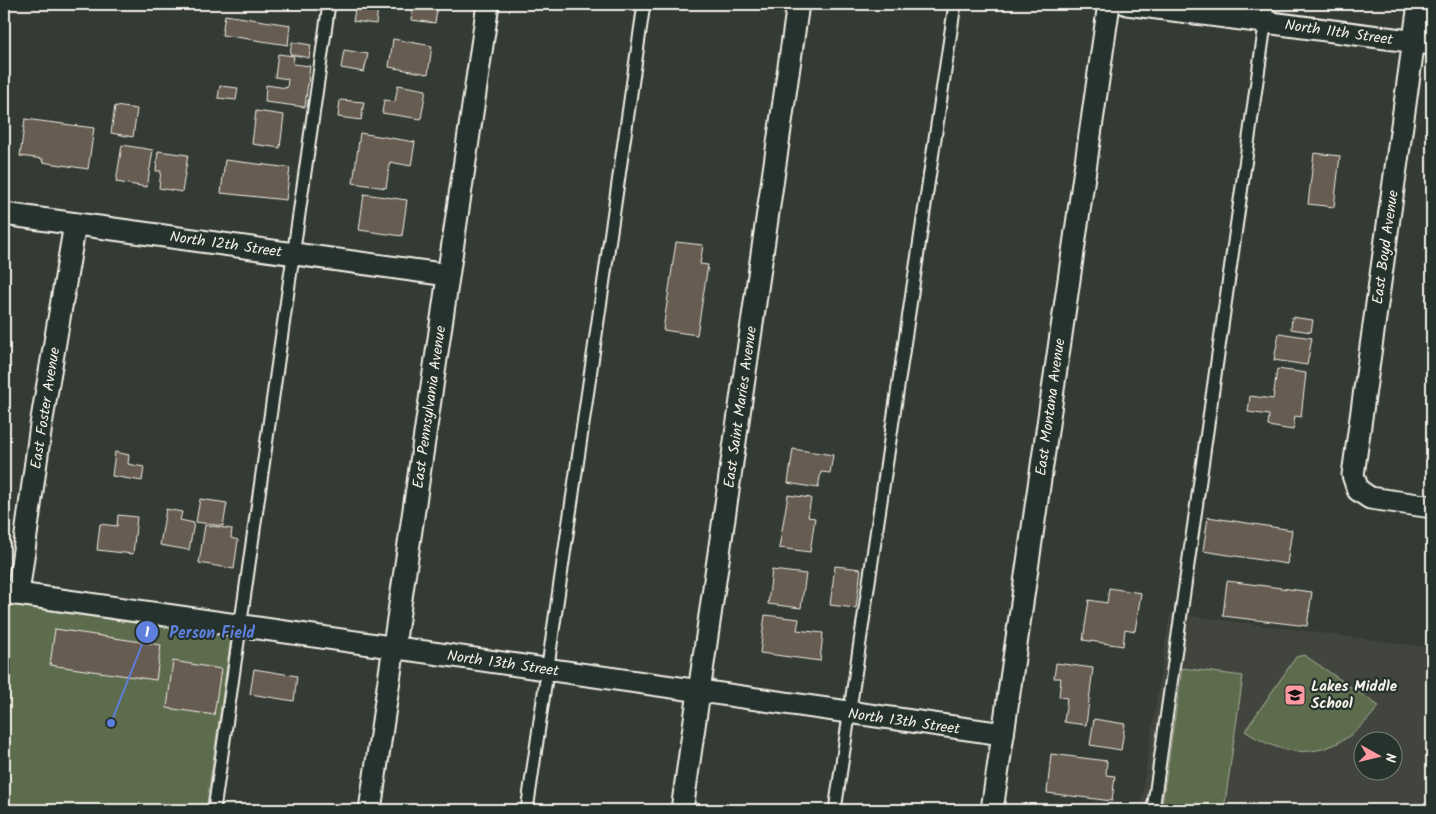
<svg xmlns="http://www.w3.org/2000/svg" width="1436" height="814" viewBox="0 0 1436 814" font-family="Kalam,sans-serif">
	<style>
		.built { fill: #42453d; fill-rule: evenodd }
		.green { fill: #5d6c4e; stroke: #a8ae9b }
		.building { fill: #665b51; stroke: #f4f1e8 }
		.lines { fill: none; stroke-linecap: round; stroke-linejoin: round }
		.lane-casing { stroke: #f4f1e8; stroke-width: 15 }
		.street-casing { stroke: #f4f1e8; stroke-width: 25 }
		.lane { stroke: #26332d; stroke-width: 11 }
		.street { stroke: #26332d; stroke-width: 21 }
		.labels { text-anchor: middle; stroke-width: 4.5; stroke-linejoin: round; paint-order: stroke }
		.street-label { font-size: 15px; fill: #f4f1e8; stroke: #26332d }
		.poi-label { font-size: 15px; font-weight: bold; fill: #f4f1e8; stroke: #26332d; text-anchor: start }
		.leader { fill: none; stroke: #5e7fdd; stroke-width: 2 }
		.callout-dot { fill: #5e7fdd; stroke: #26332d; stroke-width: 2 }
		.mark-label { font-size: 15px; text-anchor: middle; font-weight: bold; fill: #fff }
		.callout-label { font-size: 16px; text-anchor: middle; font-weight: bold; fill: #5e7fdd; stroke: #26332d; stroke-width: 4.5; stroke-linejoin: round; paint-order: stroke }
	</style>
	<rect width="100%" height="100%" fill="#333b34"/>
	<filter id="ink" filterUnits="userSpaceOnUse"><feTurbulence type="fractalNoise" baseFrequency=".02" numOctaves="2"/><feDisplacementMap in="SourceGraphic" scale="10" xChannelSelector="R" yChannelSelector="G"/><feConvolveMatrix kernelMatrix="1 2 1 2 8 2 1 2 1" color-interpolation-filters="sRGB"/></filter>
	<g filter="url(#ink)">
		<path class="built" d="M 1170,613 L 1432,648 L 1432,810 L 1141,810 L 1144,780 ZM 1364,742 L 1394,742 L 1394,772 L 1364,772 Z"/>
		<g class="green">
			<path d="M 4,604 L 231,637 L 206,810 L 4,810 Z"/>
			<path d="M 1304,655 L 1379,706 C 1342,755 1297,766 1245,731 L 1296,657 Z"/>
			<path d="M 1182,668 L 1243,676 L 1224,810 L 1198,810 L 1162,805 Z"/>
		</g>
		<g class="building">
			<path d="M 356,4 L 378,7 L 376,24 L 353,21 Z"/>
			<path d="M 413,4 L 438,4 L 435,23 L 411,20 Z"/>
			<path d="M 225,15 L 290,25 L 288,45 L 222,35 Z"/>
			<path d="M 393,39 L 432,46 L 428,74 L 389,67 Z"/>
			<path d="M 292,42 L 311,45 L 309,58 L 290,54 Z"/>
			<path d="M 344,50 L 368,54 L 364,72 L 341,68 Z"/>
			<path d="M 278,54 L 294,56 L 293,64 L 310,66 L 305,107 L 265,102 L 266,85 L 287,88 L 288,79 L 275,77 Z"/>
			<path d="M 398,85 L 426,90 L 421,119 L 382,113 L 384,100 L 395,102 Z"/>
			<path d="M 220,86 L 238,88 L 236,100 L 218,98 Z"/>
			<path d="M 340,100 L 364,102 L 361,120 L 338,117 Z"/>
			<path d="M 115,106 L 137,109 L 133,137 L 111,133 Z"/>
			<path d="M 256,111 L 284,115 L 280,148 L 252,144 Z"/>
			<path d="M 25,119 L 94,128 L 88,169 L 42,162 L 43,159 L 20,156 Z"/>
			<path d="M 360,133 L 415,142 L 411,166 L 390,162 L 386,188 L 353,183 Z"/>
			<path d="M 122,145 L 153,150 L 147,187 L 116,182 Z"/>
			<path d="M 158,151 L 188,155 L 182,192 L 159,188 L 161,171 L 156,171 Z"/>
			<path d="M 1314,153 L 1340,156 L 1334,207 L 1308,204 Z"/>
			<path d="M 225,160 L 290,168 L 286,200 L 221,193 Z"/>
			<path d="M 364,194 L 407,200 L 402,236 L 359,230 Z"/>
			<path d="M 676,242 L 703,245 L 700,264 L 708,265 L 697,335 L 663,330 Z"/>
			<path d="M 1292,317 L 1313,320 L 1311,332 L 1291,329 Z"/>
			<path d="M 1279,333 L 1312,338 L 1307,365 L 1274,360 Z"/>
			<path d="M 4,366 L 11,367 L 6,394 L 4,394 Z"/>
			<path d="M 1277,369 L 1306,373 L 1301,417 L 1295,416 L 1293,430 L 1268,426 L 1269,415 L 1248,412 L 1250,396 L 1273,399 Z"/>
			<path d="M 793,449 L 833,455 L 830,473 L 821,472 L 818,488 L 788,483 Z"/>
			<path d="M 115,452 L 129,455 L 128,464 L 144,467 L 142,481 L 112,476 Z"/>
			<path d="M 788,495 L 811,498 L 808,517 L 815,518 L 810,552 L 779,548 Z"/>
			<path d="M 200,499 L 227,503 L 223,526 L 196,522 Z"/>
			<path d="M 166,509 L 182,512 L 180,520 L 194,523 L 189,550 L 160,545 Z"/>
			<path d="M 118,515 L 137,517 L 133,554 L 97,550 L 100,524 L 117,526 Z"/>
			<path d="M 1208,517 L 1292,530 L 1287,564 L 1203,551 Z"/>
			<path d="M 205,525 L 232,529 L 231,538 L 238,540 L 234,569 L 199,563 Z"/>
			<path d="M 835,566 L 861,569 L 856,608 L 830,605 Z"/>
			<path d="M 772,570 L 806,574 L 801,608 L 768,604 Z"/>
			<path d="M 1227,581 L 1312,592 L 1307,626 L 1223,616 Z"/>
			<path d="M 1109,588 L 1141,593 L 1135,631 L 1125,629 L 1123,646 L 1083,640 L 1089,600 L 1107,603 Z"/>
			<path d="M 765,615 L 799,619 L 797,630 L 823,633 L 820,661 L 760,653 Z"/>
			<path d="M 55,629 L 161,645 L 156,680 L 50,665 Z"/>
			<path d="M 173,661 L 221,669 L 214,715 L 167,708 Z"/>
			<path d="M 1056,663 L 1093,668 L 1086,725 L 1064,722 L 1067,698 L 1059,697 L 1061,678 L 1054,678 Z"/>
			<path d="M 254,669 L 297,676 L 294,701 L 250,694 Z"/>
			<path d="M 1094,719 L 1125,724 L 1121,750 L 1090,745 Z"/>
			<path d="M 1051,754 L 1107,761 L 1106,775 L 1115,776 L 1112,801 L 1047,793 Z"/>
		</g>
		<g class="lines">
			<g class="lane-casing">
				<g id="lane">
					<path d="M 214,810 L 329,4"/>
					<path d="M 527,810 L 644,4"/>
					<path d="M 835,810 L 955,4"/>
					<path d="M 1153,810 L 1268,4"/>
				</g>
			</g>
			<g class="street-casing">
				<g id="street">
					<path d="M 1127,4 L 1432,44"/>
					<path d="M 1419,4 L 1353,475 L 1358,490 L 1370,498 L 1432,507"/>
					<path d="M 4,214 L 448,275"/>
					<path d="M 4,592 L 1003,734"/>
					<path d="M 18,594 L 41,425 L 75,224"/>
					<path d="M 370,810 L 488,4"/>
					<path d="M 682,810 L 798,4"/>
					<path d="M 992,810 L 1109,4"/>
				</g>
			</g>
			<use href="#lane" class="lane"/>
			<use href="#street" class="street"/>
		</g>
	</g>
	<defs>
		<g id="school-square" transform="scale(1.125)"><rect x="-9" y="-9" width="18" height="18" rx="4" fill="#ff9aa2" stroke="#26332d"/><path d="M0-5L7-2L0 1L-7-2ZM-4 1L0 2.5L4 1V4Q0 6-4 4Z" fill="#111"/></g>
	</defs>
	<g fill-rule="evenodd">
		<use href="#school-square" x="1295" y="695"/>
	</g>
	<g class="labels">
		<g class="street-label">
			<text transform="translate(1339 32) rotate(8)" y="5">North 11th Street</text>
			<text transform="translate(226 244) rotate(8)" y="5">North 12th Street</text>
			<text transform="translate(1385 247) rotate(-82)" y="5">East Boyd Avenue</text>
			<text transform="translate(429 407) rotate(-82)" y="5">East Pennsylvania Avenue</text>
			<text transform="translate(740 407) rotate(-82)" y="5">East Saint Maries Avenue</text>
			<text transform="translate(1050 407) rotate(-82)" y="5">East Montana Avenue</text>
			<text transform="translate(45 408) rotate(-81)" y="5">East Foster Avenue</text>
			<text transform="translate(503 663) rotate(8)" y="5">North 13th Street</text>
			<text transform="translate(904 721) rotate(8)" y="5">North 13th Street</text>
		</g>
		<g class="poi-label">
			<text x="1311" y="691">Lakes Middle<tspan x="1311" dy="17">School</tspan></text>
		</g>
	</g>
	<path class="leader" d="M111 723L147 632"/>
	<g class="callout-dot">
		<circle cx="111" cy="723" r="5"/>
		<circle cx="147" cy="632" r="12"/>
	</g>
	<g class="mark-label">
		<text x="147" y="637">1</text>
	</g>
	<g class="callout-label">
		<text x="212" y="638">Person Field</text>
	</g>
	<rect width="1436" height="814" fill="none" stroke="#26332d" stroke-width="20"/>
	<rect x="10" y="10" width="1416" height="794" fill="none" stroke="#f4f1e8" stroke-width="2" filter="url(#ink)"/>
	<g transform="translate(1378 756) rotate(98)"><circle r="24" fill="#26332d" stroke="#787f78"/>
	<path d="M0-4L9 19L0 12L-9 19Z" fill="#ff9aa2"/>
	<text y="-8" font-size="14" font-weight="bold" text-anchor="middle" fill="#f4f1e8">N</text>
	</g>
</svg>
